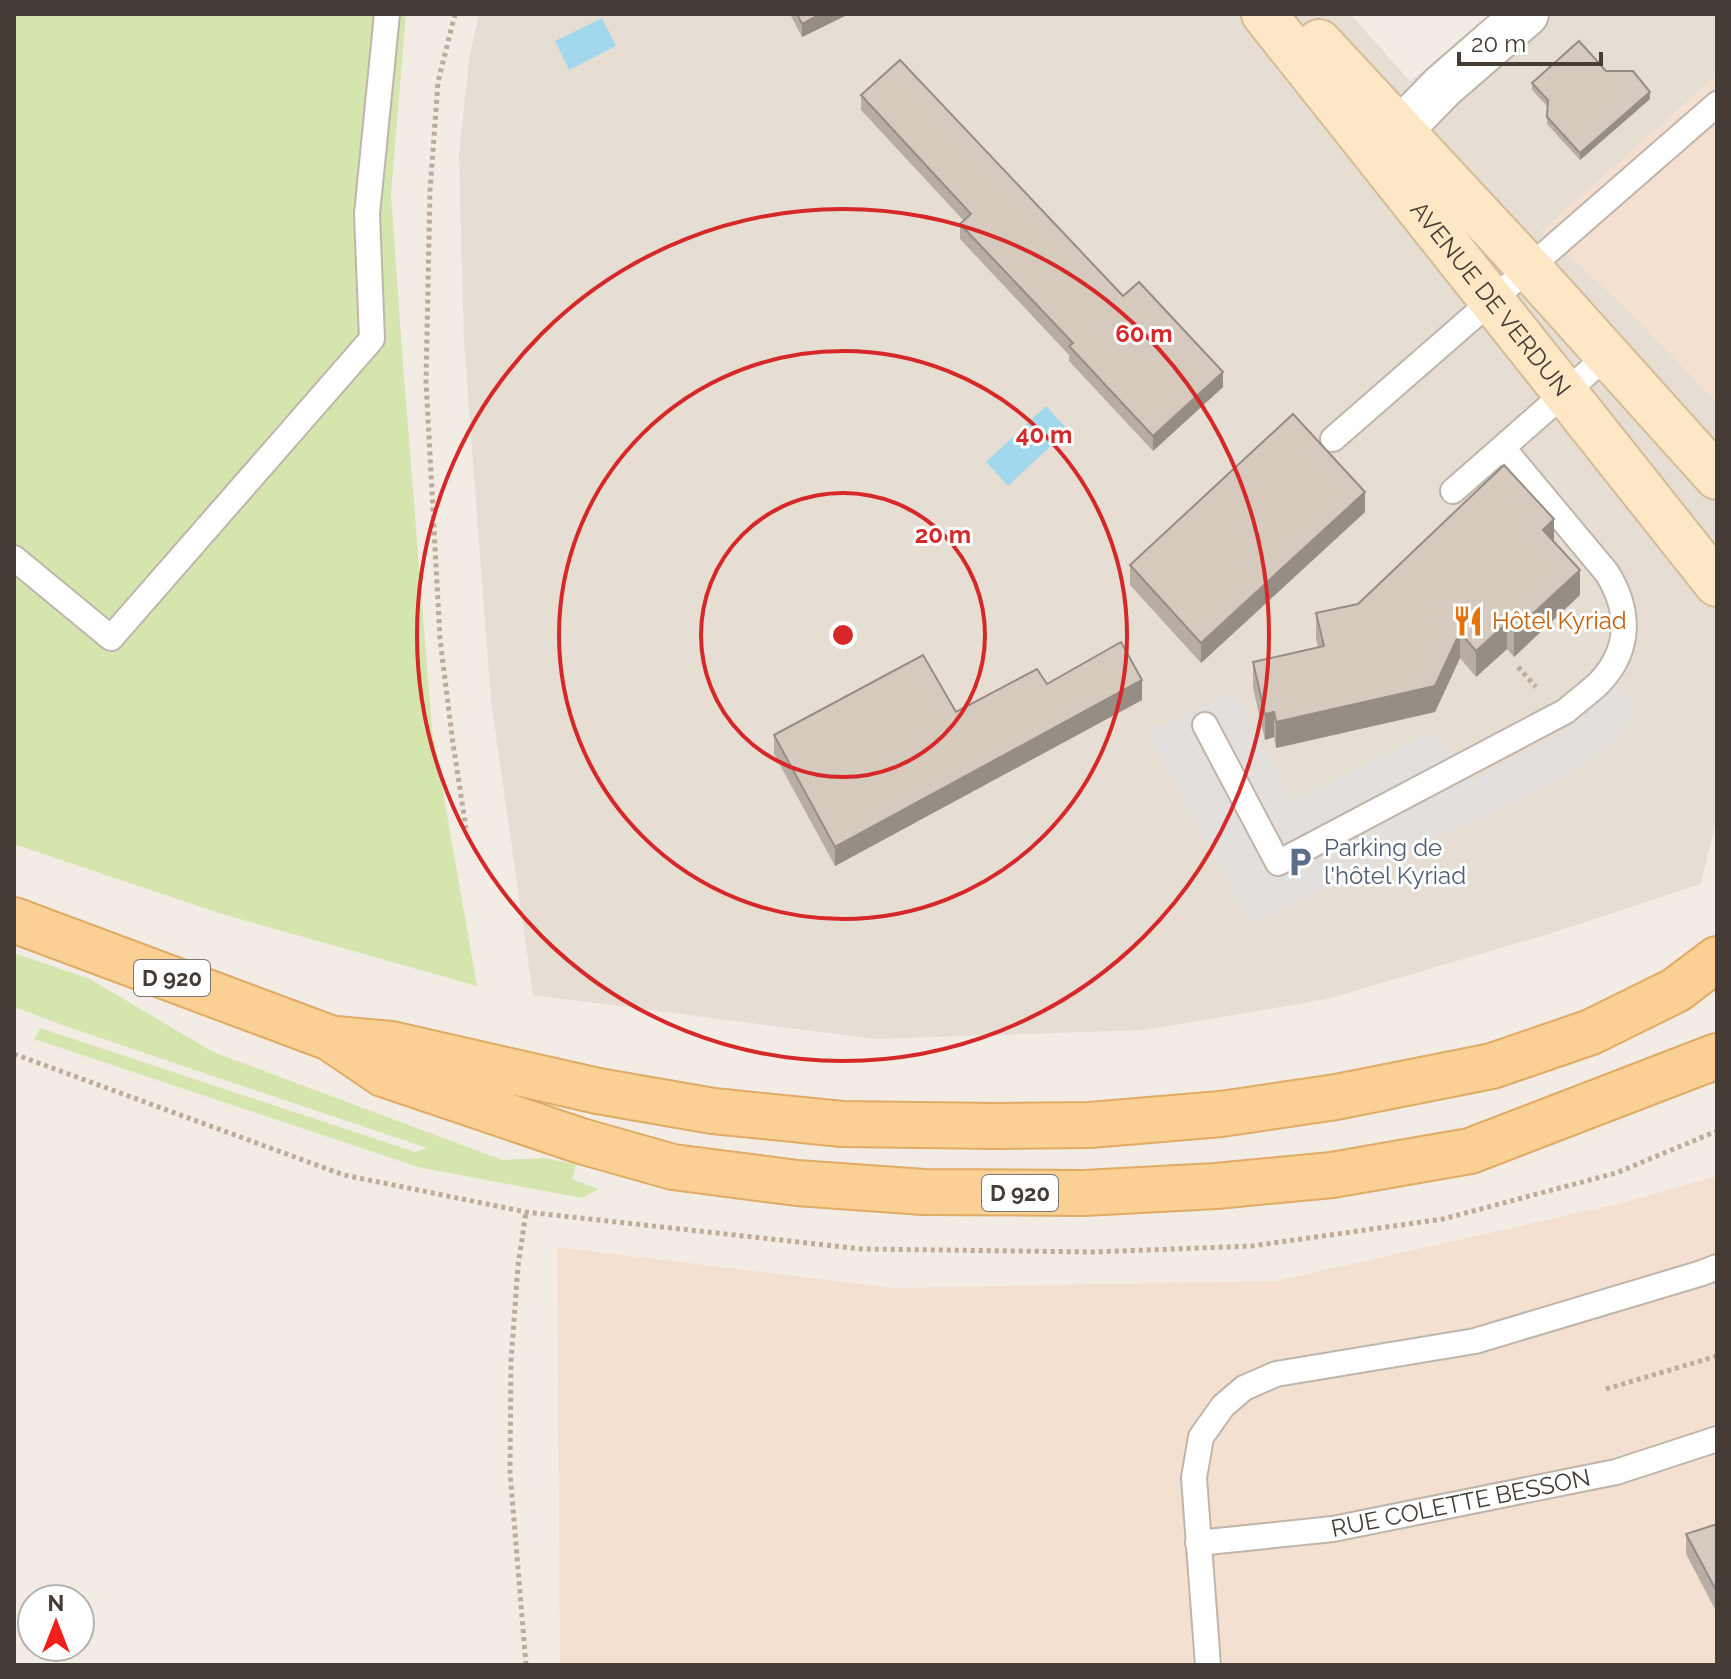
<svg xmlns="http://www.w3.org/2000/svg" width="1731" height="1679" viewBox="0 0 1731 1679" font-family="Raleway,sans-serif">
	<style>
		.residential { fill: #e6ddd3 }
		.commercial { fill: #f4e0d0 }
		.green { fill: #d4e5ae }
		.parking { fill: #e2dfdd }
		.water { fill: #a2d8ed }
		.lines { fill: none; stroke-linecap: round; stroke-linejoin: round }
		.lane-casing { stroke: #c0b5ab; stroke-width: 28 }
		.street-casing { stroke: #c0b5ab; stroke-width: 48 }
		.secondary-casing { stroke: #d4bc98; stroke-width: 48 }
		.primary-casing { stroke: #dfab65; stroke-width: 48 }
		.path { stroke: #beac99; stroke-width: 5; stroke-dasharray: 4 4; stroke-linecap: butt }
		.lane { stroke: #fff; stroke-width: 24 }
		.street { stroke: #fff; stroke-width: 44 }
		.secondary { stroke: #fde7c4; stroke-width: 44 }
		.primary { stroke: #fbd095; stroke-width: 44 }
		.wall { fill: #b8ada3 }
		.shaded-wall { fill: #968d84 }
		.building { fill: #d6c9bd; stroke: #968d84; stroke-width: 2 }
		.ring { fill: none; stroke: #d62828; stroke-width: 4 }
		.labels { text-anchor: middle; stroke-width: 6; stroke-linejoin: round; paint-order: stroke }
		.shield { fill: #fff; stroke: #7c7672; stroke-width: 2 }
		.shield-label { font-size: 22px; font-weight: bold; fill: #443c35 }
		.street-label { font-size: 24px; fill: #443c35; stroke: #fff }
		.food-label { font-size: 24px; fill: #c56008; stroke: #fff; text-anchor: start }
		.service-label { font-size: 24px; fill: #4e5e75; stroke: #fff; text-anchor: start }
		.centre { fill: #d62828; stroke: #fff; stroke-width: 4 }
		.ring-label { font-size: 24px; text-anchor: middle; font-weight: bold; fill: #d62828; stroke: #fff; stroke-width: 6; stroke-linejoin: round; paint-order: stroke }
	</style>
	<rect width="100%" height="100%" fill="#f2ece5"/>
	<path class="residential" d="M 479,14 L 1350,14 L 1410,81 L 1500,14 L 1717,14 L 1717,75 L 1542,231 L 1621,303 L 1717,402 L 1717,817 L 1701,884 L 1545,935 L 1327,999 L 1145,1030 L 875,1039 L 533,995 L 491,701 L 464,342 L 459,156 L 469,60 Z"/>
	<g class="commercial">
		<path d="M 1717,75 L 1717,402 L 1621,303 L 1542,231 Z"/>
		<path d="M 1717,1176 L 1717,1665 L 560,1665 L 557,1247 L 892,1288 L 1276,1281 L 1622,1203 Z"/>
	</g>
	<g class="green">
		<path d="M 14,14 L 406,14 L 391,193 L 402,351 L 432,729 L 477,986 L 219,913 L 14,844 Z"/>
		<path d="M 14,953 L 90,979 L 213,1052 L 502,1160 L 546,1158 L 576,1165 L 572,1179 L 598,1189 L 582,1198 L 418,1167 L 34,1039 L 40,1028 L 415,1152 L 427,1148 L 62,1025 L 14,1007 Z"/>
	</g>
	<path class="parking" d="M 1611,684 L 1636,701 L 1628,723 L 1611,743 L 1587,763 L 1534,793 L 1250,924 L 1147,732 L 1235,692 L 1292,800 L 1432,732 L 1472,781 L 1545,743 L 1584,718 L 1604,697 Z"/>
	<g class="water">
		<path d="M 602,18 L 616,46 L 569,70 L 555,41 Z"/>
		<path d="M 1046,406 L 1068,430 L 1008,486 L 986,462 Z"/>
	</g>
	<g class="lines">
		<g class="lane-casing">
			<g id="lane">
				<path d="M 1333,439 L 1717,104"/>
				<path d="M 1453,491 L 1608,355"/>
				<path d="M 14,558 L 111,638 L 372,339 L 367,214 L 387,14"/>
				<path d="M 1205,725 L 1278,863 L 1566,711 C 1577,701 1590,692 1600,682 C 1631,649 1630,610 1607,573 L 1503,448"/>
				<path id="s1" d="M 1198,1543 L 1333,1529 L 1616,1472 L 1717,1439"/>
				<path d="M 1208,1665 L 1194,1478 L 1201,1437 L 1223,1406 L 1244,1388 L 1276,1374 L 1475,1341 L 1702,1273 L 1717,1267"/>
			</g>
		</g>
		<g class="street-casing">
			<path id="street" d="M 1401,129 L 1443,86 L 1526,14"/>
		</g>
		<g class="secondary-casing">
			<g id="secondary">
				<path id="s2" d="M 1264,14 L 1717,584"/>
				<path d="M 1319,42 L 1530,269 L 1717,477"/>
			</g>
		</g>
		<g class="primary-casing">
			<g id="primary">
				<path d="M 14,920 L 330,1038 L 383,1074 L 581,1141 L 673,1167 L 797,1183 L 924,1192 L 1084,1193 L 1216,1186 L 1332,1175 L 1470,1151 L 1717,1056"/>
				<path d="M 336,1039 L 391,1044 L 598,1091 L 713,1111 L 842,1124 L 997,1126 L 1090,1125 L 1221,1114 L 1336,1097 L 1492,1066 L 1591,1032 L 1676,990 L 1717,959"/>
			</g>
		</g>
		<g class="path">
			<path d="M 455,14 L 438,82 L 430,191 L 426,381 L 440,639 L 453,744 L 466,828"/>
			<path d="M 1518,667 L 1536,687"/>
			<path d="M 14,1054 L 344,1175 L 526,1212 L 862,1249 L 1094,1252 L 1252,1246 L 1443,1219 L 1616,1173 L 1717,1131"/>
			<path d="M 1606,1389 L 1717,1356"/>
			<path d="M 526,1665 L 510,1472 L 511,1361 L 518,1266 L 526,1212"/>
		</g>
		<use href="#lane" class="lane"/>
		<use href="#street" class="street"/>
		<use href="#secondary" class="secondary"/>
		<use href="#primary" class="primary"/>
	</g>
	<g class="wall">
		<path d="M 790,14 L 849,14 L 802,37 Z"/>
		<path d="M 1606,71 L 1650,99 L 1580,160 L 1547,124 L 1548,107 L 1532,90 L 1532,83 Z"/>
		<path d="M 861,95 L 1123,296 L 1223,387 L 1153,451 L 1069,361 L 1069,355 L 960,239 L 960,224 L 964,221 L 861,110 Z"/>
		<path d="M 1365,512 L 1201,663 L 1130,585 L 1130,565 Z"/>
		<path d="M 1554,543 L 1580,595 L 1514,657 L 1507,649 L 1476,677 L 1460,658 L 1435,712 L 1276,748 L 1274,737 L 1265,740 L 1253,688 L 1253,662 L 1318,647 L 1316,639 L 1316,613 L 1358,604 Z"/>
		<path d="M 1047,684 L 1142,700 L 835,866 L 774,754 L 774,735 L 956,712 Z"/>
		<path d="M 1717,1524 L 1717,1613 L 1686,1554 L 1686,1534 Z"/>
	</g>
	<g class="shaded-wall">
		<path d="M 821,14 L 849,14 L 802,37 L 802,24 Z"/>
		<path d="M 1650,92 L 1650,99 L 1580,160 L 1580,153 Z"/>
		<path d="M 1223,372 L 1223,387 L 1153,451 L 1153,436 Z"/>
		<path d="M 1365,492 L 1365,512 L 1201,663 L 1201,643 Z"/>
		<path d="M 1554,519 L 1554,545 L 1543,530 Z"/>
		<path d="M 1580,570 L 1580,595 L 1514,657 L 1514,631 Z"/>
		<path d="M 1507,623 L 1507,649 L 1476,677 L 1476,651 Z"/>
		<path d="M 1460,632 L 1460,658 L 1435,712 L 1276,748 L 1276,722 Z"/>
		<path d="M 1142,680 L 1142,700 L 835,866 L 835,847 Z"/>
		<path d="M 1274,712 L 1274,737 L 1265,740 L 1265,714 Z"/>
	</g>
	<g class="building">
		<path d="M 797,14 L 821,14 L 802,24 Z"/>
		<path d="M 1579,41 L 1606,71 L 1633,71 L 1650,92 L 1580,153 L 1547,117 L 1548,100 L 1532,83 Z"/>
		<path d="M 900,60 L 1123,296 L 1139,282 L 1223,372 L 1153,436 L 1069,346 L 1073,343 L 960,224 L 971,214 L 861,95 Z"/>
		<path d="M 1293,414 L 1365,492 L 1201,643 L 1130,565 Z"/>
		<path d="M 1504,465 L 1554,519 L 1543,530 L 1580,570 L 1514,631 L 1507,623 L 1476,651 L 1460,632 L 1435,686 L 1276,722 L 1274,712 L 1265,714 L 1253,662 L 1324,646 L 1316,613 L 1358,604 Z"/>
		<path d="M 1121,642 L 1142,680 L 835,847 L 774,735 L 923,655 L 956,712 L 1037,669 L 1047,684 Z"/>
		<path d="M 1717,1524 L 1717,1592 L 1686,1534 Z"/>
	</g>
	<g class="ring">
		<circle cx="843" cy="635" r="142"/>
		<circle cx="843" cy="635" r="284"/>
		<circle cx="843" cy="635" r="426"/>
	</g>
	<defs>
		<g id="restaurant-bare" transform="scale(2.4)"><path d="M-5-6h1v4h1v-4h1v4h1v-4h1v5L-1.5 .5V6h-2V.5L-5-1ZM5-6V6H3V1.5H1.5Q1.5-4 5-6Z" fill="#e8710a" stroke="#fff" stroke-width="2.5" paint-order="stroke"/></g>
		<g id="parking-bare" transform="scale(2.4)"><path d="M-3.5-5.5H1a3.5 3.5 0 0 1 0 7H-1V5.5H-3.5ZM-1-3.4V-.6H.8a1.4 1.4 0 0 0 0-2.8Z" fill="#5c6f8a" stroke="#fff" stroke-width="2.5" paint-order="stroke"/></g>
	</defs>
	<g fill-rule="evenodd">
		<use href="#restaurant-bare" x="1468" y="621"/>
		<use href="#parking-bare" x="1300" y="862"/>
	</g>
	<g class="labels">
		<g class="shield">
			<rect x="134" y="960" width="76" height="36" rx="6"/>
			<rect x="982" y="1175" width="76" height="36" rx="6"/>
		</g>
		<g class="shield-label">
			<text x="172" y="986">D 920</text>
			<text x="1020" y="1201">D 920</text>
		</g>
		<g class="street-label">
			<text dy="8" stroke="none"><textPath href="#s2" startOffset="364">AVENUE DE VERDUN</textPath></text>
			<text dy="8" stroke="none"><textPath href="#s1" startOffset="266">RUE COLETTE BESSON</textPath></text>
		</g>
		<g class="food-label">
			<text x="1492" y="629">Hôtel Kyriad</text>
		</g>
		<g class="service-label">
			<text x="1324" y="856">Parking de<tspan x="1324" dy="28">l'hôtel Kyriad</tspan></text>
		</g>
	</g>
	<circle cx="843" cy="635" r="12" class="centre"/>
	<g class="ring-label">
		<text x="1144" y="342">60 m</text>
		<text x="1044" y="443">40 m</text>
		<text x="943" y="543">20 m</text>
	</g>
	<rect width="1731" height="1679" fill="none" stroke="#443c35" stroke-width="32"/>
	<g transform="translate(56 1623)"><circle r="38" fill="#ffffff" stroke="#b4b1ae" stroke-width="2"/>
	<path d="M0-6L14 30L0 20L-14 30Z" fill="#f31f1a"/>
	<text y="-12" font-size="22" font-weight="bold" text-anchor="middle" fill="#443c35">N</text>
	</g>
	<path d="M1459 52v12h142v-12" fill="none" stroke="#443c35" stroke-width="4"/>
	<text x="1471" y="52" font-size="24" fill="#443c35" stroke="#ffffff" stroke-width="6" paint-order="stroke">20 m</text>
</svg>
